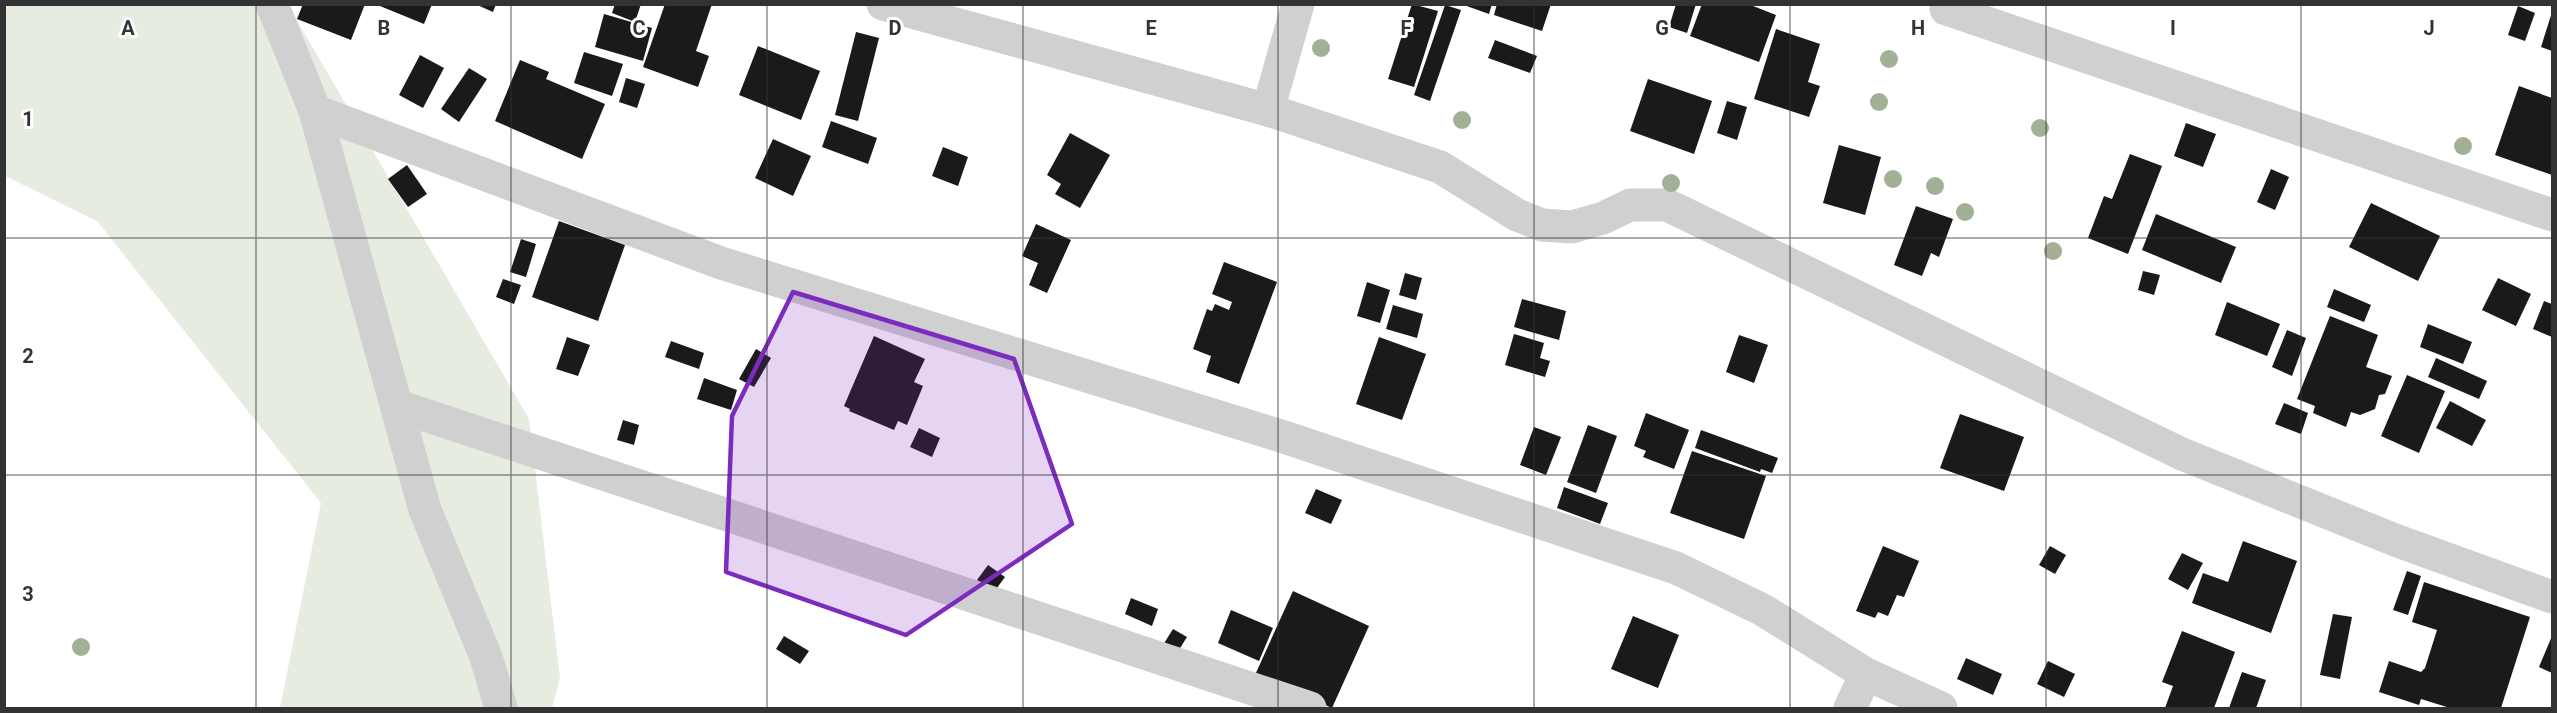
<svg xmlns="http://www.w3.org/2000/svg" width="2557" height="713" viewBox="0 0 2557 713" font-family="Roboto,sans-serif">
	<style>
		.green { fill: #e6ecdf }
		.building { fill: #1a1a1a }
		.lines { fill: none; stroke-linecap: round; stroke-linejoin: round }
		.street { stroke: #d0d0d0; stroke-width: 33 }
		.tree { fill: #a2b095 }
		.marked { fill: #7b2cbf; fill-opacity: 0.2; stroke: #7b2cbf; stroke-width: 4.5; stroke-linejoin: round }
		.grid { fill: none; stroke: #333; stroke-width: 1.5; stroke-opacity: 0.55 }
		.grid-label { font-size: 20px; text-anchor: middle; font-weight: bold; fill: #333; stroke: #fff; stroke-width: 6; stroke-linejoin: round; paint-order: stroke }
	</style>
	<rect width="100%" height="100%" fill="#fff"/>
	<path class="green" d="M 4,5 L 288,5 L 529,419 L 560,678 L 552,708 L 280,708 L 321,503 L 97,221 L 5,176 Z"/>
	<g class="building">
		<path d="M 303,4 L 365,4 L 351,40 L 297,19 Z"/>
		<path d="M 375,4 L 432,4 L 424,24 Z"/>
		<path d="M 475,4 L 496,4 L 493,12 Z"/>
		<path d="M 615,4 L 641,4 L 635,22 L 612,13 Z"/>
		<path d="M 665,4 L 712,4 L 696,51 L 709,56 L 698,87 L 643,67 Z"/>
		<path d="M 1412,4 L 1438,11 L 1414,87 L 1388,79 Z"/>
		<path d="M 1461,4 L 1492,4 L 1489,14 Z"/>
		<path d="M 1497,4 L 1551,4 L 1542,31 L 1494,15 Z"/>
		<path d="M 1676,4 L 1696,4 L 1687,33 L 1669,27 Z"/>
		<path d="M 1702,4 L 1748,4 L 1776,15 L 1759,62 L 1690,36 Z"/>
		<path d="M 1445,5 L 1461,10 L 1430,101 L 1414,95 Z"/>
		<path d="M 2518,6 L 2535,13 L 2525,41 L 2508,35 Z"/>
		<path d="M 2552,12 L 2552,51 L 2541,47 Z"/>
		<path d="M 604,14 L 652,28 L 643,61 L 595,47 Z"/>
		<path d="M 1776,29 L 1820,44 L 1808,82 L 1820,86 L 1809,117 L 1754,99 Z"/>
		<path d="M 856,32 L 879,38 L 858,121 L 835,115 Z"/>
		<path d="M 1495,40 L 1537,56 L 1530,73 L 1488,58 Z"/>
		<path d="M 758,46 L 820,71 L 801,120 L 739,95 Z"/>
		<path d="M 584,52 L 623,64 L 612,96 L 574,83 Z"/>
		<path d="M 420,55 L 444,68 L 423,108 L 399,95 Z"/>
		<path d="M 520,60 L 549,72 L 546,79 L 605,104 L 582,159 L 495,121 Z"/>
		<path d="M 469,68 L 487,79 L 459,122 L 441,109 Z"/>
		<path d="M 626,78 L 645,84 L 637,108 L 619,102 Z"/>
		<path d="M 1648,79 L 1712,101 L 1694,154 L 1630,131 Z"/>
		<path d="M 2519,86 L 2552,98 L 2552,175 L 2495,155 Z"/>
		<path d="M 1727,101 L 1747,107 L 1737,140 L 1717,133 Z"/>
		<path d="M 831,121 L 877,138 L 868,164 L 822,147 Z"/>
		<path d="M 2186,123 L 2216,134 L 2203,167 L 2174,156 Z"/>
		<path d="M 1070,133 L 1110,155 L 1080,208 L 1055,194 L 1061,184 L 1047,175 Z"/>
		<path d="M 773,139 L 811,156 L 793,196 L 755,178 Z"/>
		<path d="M 1839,145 L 1881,157 L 1865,215 L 1823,203 Z"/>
		<path d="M 943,147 L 968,157 L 958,186 L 932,176 Z"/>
		<path d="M 2130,154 L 2162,166 L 2128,254 L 2088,238 L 2104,196 L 2112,199 Z"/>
		<path d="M 407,165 L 427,194 L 408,207 L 388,179 Z"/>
		<path d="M 2271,169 L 2289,177 L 2275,210 L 2257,202 Z"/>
		<path d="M 2371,203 L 2440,236 L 2418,281 L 2349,247 Z"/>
		<path d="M 1916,206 L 1953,219 L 1939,257 L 1931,253 L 1922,276 L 1894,265 Z"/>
		<path d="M 2156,214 L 2236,247 L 2221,283 L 2142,250 Z"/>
		<path d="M 559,221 L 625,245 L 598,321 L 532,297 Z"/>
		<path d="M 1036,224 L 1071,240 L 1047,293 L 1029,285 L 1038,263 L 1022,256 Z"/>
		<path d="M 521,239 L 536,244 L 526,277 L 510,272 Z"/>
		<path d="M 1224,262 L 1277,282 L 1239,384 L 1206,372 L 1211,356 L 1193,349 L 1207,309 L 1212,311 L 1215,304 L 1229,310 L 1232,302 L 1212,294 Z"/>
		<path d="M 2143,271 L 2160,275 L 2154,295 L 2138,290 Z"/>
		<path d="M 1405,273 L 1422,278 L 1416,300 L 1399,295 Z"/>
		<path d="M 2498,278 L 2531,294 L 2516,326 L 2482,310 Z"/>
		<path d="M 503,279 L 521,285 L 514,304 L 496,297 Z"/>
		<path d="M 1367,282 L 1390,290 L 1380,323 L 1357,316 Z"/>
		<path d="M 2334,289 L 2371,305 L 2364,322 L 2327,307 Z"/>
		<path d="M 1522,299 L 1566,311 L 1559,340 L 1514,327 Z"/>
		<path d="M 2544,301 L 2552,304 L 2552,337 L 2533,329 Z"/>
		<path d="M 2227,302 L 2280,324 L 2267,356 L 2215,335 Z"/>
		<path d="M 1393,305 L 1423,314 L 1417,338 L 1386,329 Z"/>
		<path d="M 2330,316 L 2378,335 L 2366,367 L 2392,376 L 2385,394 L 2379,395 L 2375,409 L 2360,415 L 2351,412 L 2346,427 L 2313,413 L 2315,406 L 2297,399 Z"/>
		<path d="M 2428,324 L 2472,342 L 2463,364 L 2420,347 Z"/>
		<path d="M 2287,330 L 2306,338 L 2292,376 L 2272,367 Z"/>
		<path d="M 1514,334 L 1544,343 L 1540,358 L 1550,361 L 1545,377 L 1505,365 Z"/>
		<path d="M 1739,335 L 1768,345 L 1754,383 L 1726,372 Z"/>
		<path d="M 874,336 L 925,359 L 914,382 L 923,386 L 907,425 L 898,421 L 894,430 L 849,411 L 850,409 L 844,406 Z"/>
		<path d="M 567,337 L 590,345 L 578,376 L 556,369 Z"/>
		<path d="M 1379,337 L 1426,354 L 1402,420 L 1356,404 Z"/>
		<path d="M 671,341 L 704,353 L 699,369 L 665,357 Z"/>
		<path d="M 756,349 L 771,358 L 754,387 L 739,379 Z"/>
		<path d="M 2436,358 L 2487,381 L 2479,399 L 2428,377 Z"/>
		<path d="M 2407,375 L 2445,391 L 2419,453 L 2381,436 Z"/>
		<path d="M 704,378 L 737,390 L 731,410 L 697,399 Z"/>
		<path d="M 2450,401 L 2486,420 L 2472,446 L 2436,428 Z"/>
		<path d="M 2284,403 L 2308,413 L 2301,434 L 2275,424 Z"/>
		<path d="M 1646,413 L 1689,430 L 1674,469 L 1643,457 L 1646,451 L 1634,446 Z"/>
		<path d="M 1960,414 L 2024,437 L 2004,491 L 1940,468 Z"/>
		<path d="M 623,420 L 639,425 L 634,445 L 617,440 Z"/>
		<path d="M 1588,425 L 1617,436 L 1596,493 L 1567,482 Z"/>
		<path d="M 1534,427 L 1561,437 L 1546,475 L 1520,465 Z"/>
		<path d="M 919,428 L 940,438 L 932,457 L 910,447 Z"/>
		<path d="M 1701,430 L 1778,458 L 1772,473 L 1761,469 L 1760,472 L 1695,448 Z"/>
		<path d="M 1692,451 L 1766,476 L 1744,539 L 1670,513 Z"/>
		<path d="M 1564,487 L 1608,503 L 1600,524 L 1557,508 Z"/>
		<path d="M 1316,489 L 1342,500 L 1331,524 L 1305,513 Z"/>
		<path d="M 2243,541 L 2297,561 L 2271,633 L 2192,603 L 2203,573 L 2228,582 Z"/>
		<path d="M 1883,546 L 1919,561 L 1904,597 L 1897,595 L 1888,616 L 1878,612 L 1875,618 L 1856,611 Z"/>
		<path d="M 2050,546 L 2066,555 L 2055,574 L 2039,565 Z"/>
		<path d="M 2182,553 L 2203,563 L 2188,590 L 2168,579 Z"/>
		<path d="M 988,565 L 1005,577 L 994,592 L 977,580 Z"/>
		<path d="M 2407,571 L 2421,576 L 2408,615 L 2393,610 Z"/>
		<path d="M 2424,582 L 2530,617 L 2501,708 L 2450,708 L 2421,699 L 2419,705 L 2379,692 L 2389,661 L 2421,672 L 2425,668 L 2437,630 L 2412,622 Z"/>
		<path d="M 1293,591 L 1369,626 L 1332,708 L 1255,675 Z"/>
		<path d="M 1131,598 L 1158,609 L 1152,626 L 1125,614 Z"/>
		<path d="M 1231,610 L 1273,628 L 1259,661 L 1218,643 Z"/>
		<path d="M 2333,614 L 2352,617 L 2340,679 L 2320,675 Z"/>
		<path d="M 1633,616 L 1679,635 L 1658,688 L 1611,669 Z"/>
		<path d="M 1173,629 L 1187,637 L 1172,661 L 1158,653 Z"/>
		<path d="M 2182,631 L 2235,652 L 2214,708 L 2165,708 L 2173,686 L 2162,682 Z"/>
		<path d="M 784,636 L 809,651 L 800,664 L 776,649 Z"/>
		<path d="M 2552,636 L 2552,673 L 2539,667 Z"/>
		<path d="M 1966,658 L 2002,674 L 1993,695 L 1957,679 Z"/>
		<path d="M 2048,661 L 2075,674 L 2064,697 L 2037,684 Z"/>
		<path d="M 2242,672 L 2266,680 L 2256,708 L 2229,708 Z"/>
	</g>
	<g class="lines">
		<g class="street">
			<path d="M 272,4 L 315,111 L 425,510 L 486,657 L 501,708"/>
			<path d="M 883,4 L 1268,110 L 1440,167 L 1517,215 L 1542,225 L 1572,227 L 1603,218 L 1630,205 L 1667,205 L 2182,454 L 2395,540 L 2552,597"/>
			<path d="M 1946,9 L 2552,215"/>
			<path d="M 1268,110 L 1298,4"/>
			<path d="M 315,111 L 721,263 L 1281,436 L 1676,568 L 1763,610 L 1866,674 L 1941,708"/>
			<path d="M 398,406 L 1310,708"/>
			<path d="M 1850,708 L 1866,674"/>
		</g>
	</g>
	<g class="tree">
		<circle cx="1321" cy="48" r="9"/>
		<circle cx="1889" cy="59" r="9"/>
		<circle cx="1879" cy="102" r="9"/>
		<circle cx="1462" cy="120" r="9"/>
		<circle cx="2040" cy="128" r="9"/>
		<circle cx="2463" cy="146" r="9"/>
		<circle cx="1893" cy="179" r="9"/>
		<circle cx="1671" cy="183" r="9"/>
		<circle cx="1935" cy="186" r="9"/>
		<circle cx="1965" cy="212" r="9"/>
		<circle cx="2053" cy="251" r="9"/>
		<circle cx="81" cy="647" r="9"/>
	</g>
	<path class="marked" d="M 793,292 L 1014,359 L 1072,524 L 906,635 L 726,572 L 732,416 Z"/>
	<path class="grid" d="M 256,4 L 256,708M 511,4 L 511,708M 767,4 L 767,708M 1023,4 L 1023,708M 1278,4 L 1278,708M 1534,4 L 1534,708M 1790,4 L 1790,708M 2046,4 L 2046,708M 2301,4 L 2301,708M 4,238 L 2552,238M 4,475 L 2552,475"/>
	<g class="grid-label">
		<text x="128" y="35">A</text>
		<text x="384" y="35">B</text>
		<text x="639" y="35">C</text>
		<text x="895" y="35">D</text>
		<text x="1151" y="35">E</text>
		<text x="1406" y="35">F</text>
		<text x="1662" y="35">G</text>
		<text x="1918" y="35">H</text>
		<text x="2173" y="35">I</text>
		<text x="2429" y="35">J</text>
		<text x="28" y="126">1</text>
		<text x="28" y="363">2</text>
		<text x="28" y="601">3</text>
	</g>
	<rect width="2557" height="713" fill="none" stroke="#333333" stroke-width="12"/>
</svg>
